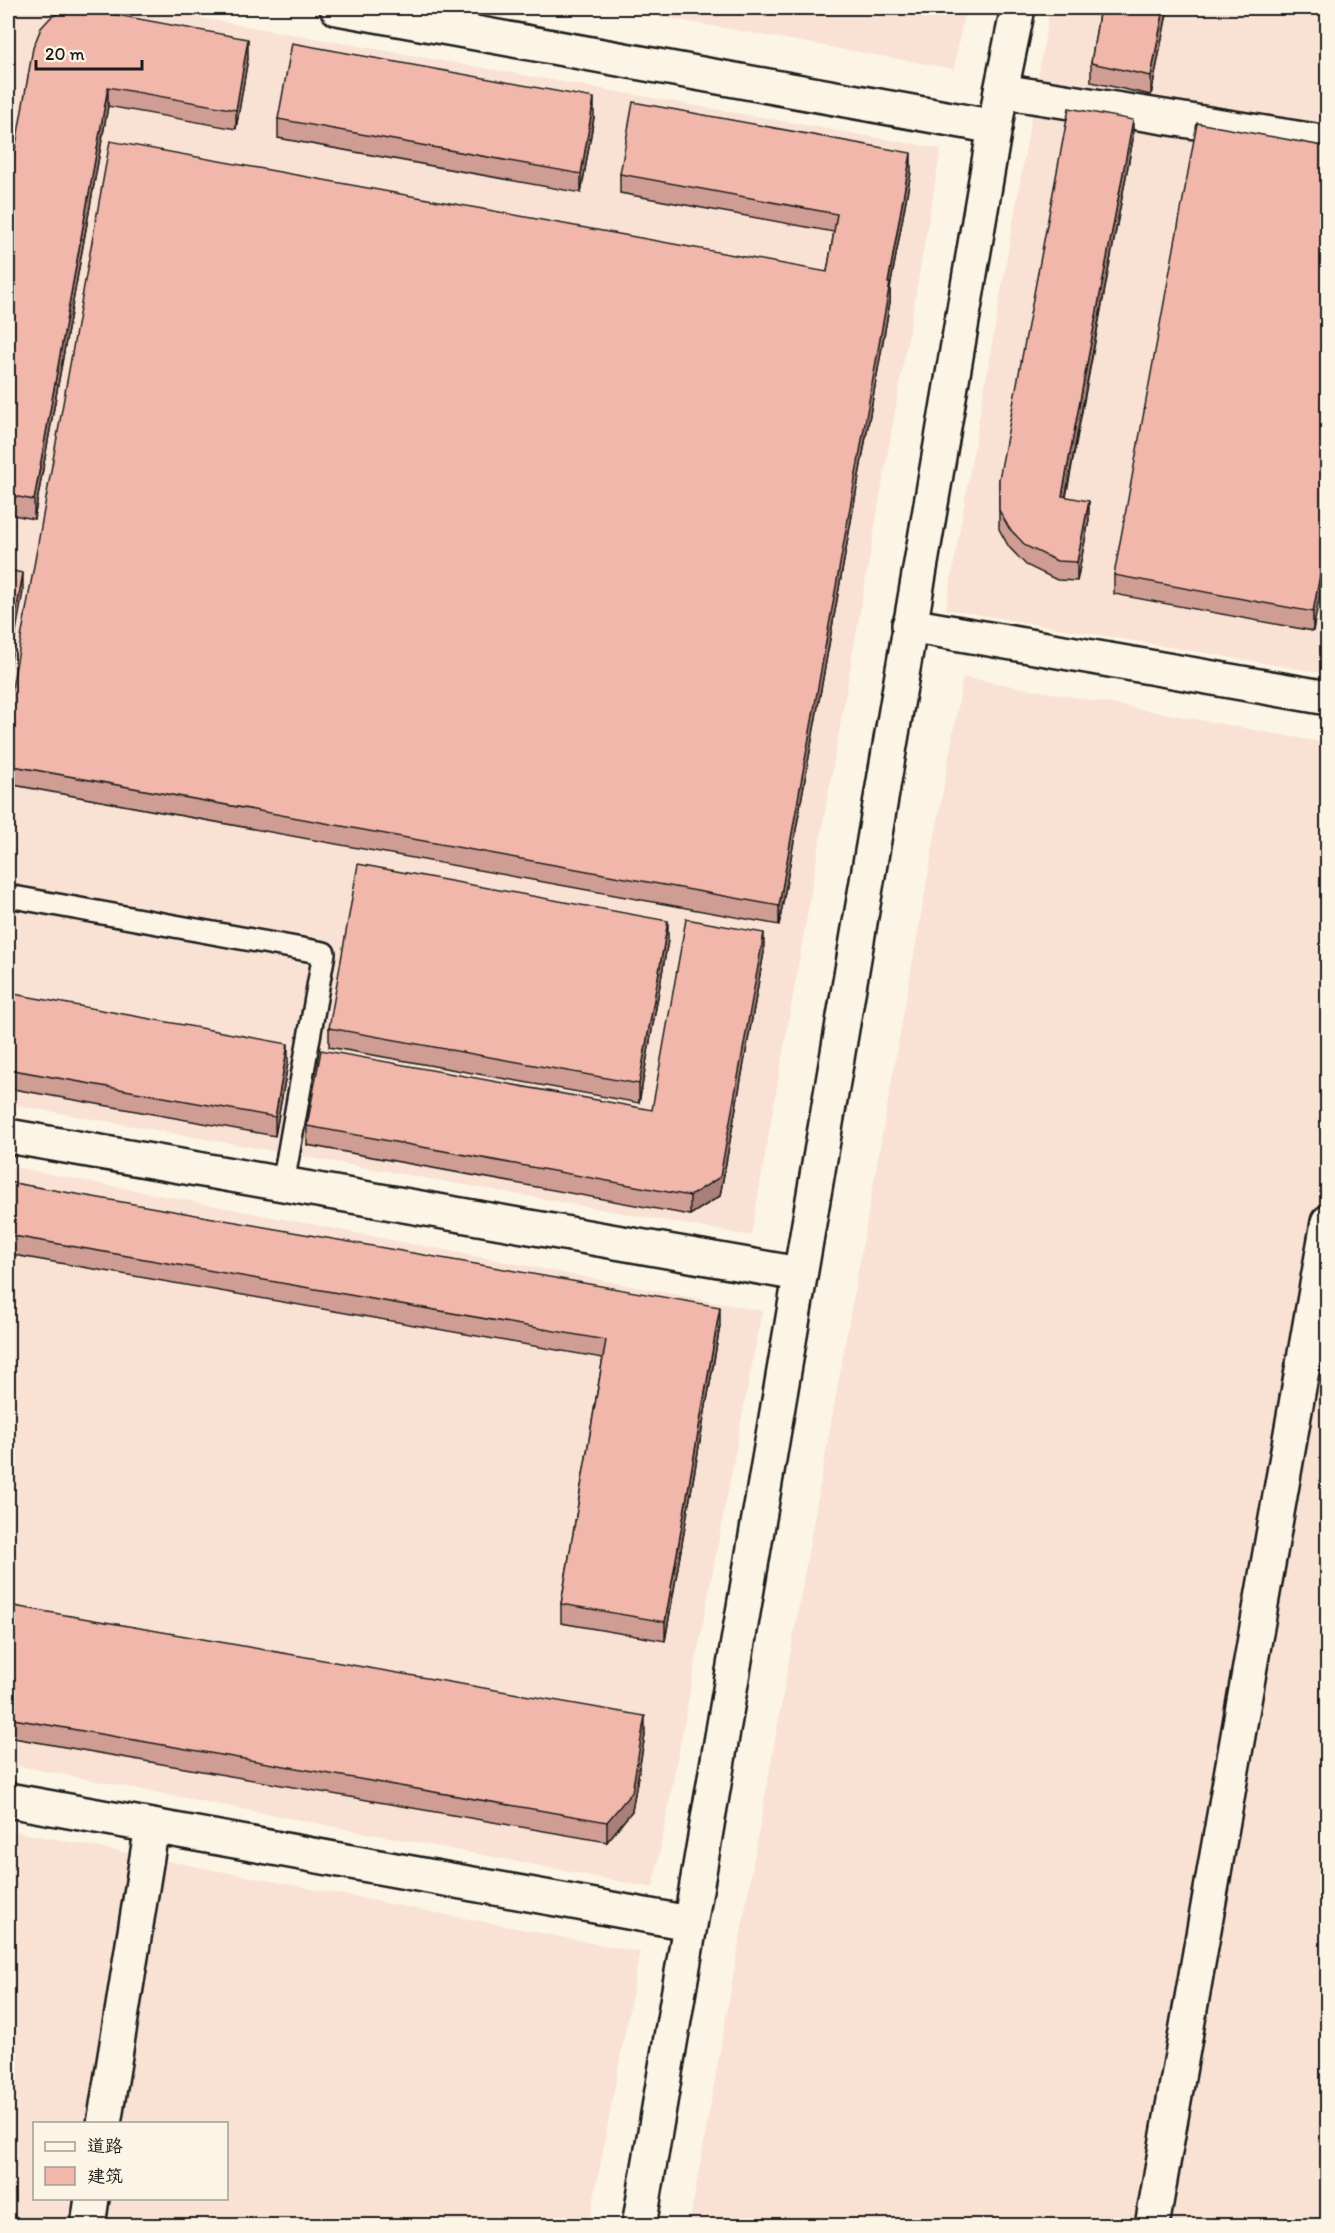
<svg xmlns="http://www.w3.org/2000/svg" width="1335" height="2233" viewBox="0 0 1335 2233" font-family="Itim,'LXGW WenKai TC',sans-serif">
	<style>
		.built { fill: #f9e2d4; fill-rule: evenodd }
		.lines { fill: none; stroke-linecap: round; stroke-linejoin: round }
		.service-casing { stroke: #1c1c1c; stroke-width: 26 }
		.minor-casing { stroke: #1c1c1c; stroke-width: 38 }
		.tertiary-casing { stroke: #1c1c1c; stroke-width: 38 }
		.service { stroke: #fcf5e5; stroke-width: 21 }
		.minor { stroke: #fcf5e5; stroke-width: 33 }
		.tertiary { stroke: #fcf5e5; stroke-width: 33 }
		.wall { fill: #cf9d93; stroke: #1c1c1c; stroke-width: 1.5 }
		.shaded-wall { fill: #a98078; stroke: #1c1c1c; stroke-width: 1.5 }
		.building { fill: #f1b7ab; stroke: #1c1c1c; stroke-width: 1.5 }
	</style>
	<rect width="100%" height="100%" fill="#fcf5e5"/>
	<filter id="ink" filterUnits="userSpaceOnUse"><feTurbulence type="fractalNoise" baseFrequency=".0167" numOctaves="2"/><feDisplacementMap in="SourceGraphic" scale="12" xChannelSelector="R" yChannelSelector="G"/><feConvolveMatrix kernelMatrix="1 2 1 2 8 2 1 2 1" color-interpolation-filters="sRGB"/></filter>
	<g filter="url(#ink)">
		<g class="built">
			<path d="M 8,8 L 145,8 L 941,149 L 751,1236 L 8,1104 Z"/>
			<path d="M 610,8 L 965,8 L 954,69 Z"/>
			<path d="M 1050,8 L 1327,8 L 1327,674 L 946,609 Z"/>
			<path d="M 963,677 L 1327,743 L 1327,2225 L 689,2226 Z"/>
			<path d="M 8,1166 L 762,1311 L 653,1888 L 8,1764 Z"/>
			<path d="M 8,1830 L 640,1952 L 589,2225 L 8,2225 ZM 34,2124 L 226,2124 L 226,2198 L 34,2198 Z"/>
		</g>
		<g class="lines">
			<g class="service-casing">
				<path id="service" d="M 8,896 L 324,953 L 283,1184"/>
			</g>
			<g class="minor-casing">
				<g id="minor">
					<path d="M 337,8 L 995,127"/>
					<path d="M 1001,91 L 1328,143"/>
					<path d="M 909,625 L 1328,698"/>
					<path d="M 8,1136 L 799,1274"/>
					<path d="M 8,1800 L 689,1923"/>
					<path d="M 104,2124 L 152,1826"/>
					<path d="M 88,2226 L 92,2198"/>
					<path d="M 1152,2226 L 1328,1222"/>
				</g>
			</g>
			<g class="tertiary-casing">
				<path id="tertiary" d="M 639,2226 L 1001,91 L 1018,8"/>
			</g>
			<use href="#service" class="service"/>
			<use href="#minor" class="minor"/>
			<use href="#tertiary" class="tertiary"/>
		</g>
		<g class="wall">
			<path d="M 1100,8 L 1168,8 L 1151,95 L 1091,82 L 1091,63 Z"/>
			<path d="M 90,10 L 248,58 L 236,129 L 108,106 L 34,519 L 8,514 L 8,190 Z"/>
			<path d="M 594,117 L 581,193 L 278,138 L 278,119 Z"/>
			<path d="M 1133,139 L 1066,497 L 1089,520 L 1077,581 L 1057,580 L 1026,565 L 1009,547 L 999,529 L 999,479 Z"/>
			<path d="M 1328,147 L 1313,631 L 1114,594 L 1114,575 Z"/>
			<path d="M 911,172 L 890,288 L 890,302 L 779,925 L 8,784 L 8,711 L 827,272 L 834,232 L 620,193 L 620,174 Z"/>
			<path d="M 668,940 L 639,1103 L 329,1047 L 329,1028 Z"/>
			<path d="M 764,952 L 720,1196 L 690,1215 L 307,1145 L 307,1126 L 652,1110 Z"/>
			<path d="M 8,993 L 288,1063 L 275,1136 L 8,1088 Z"/>
			<path d="M 8,1182 L 720,1326 L 665,1641 L 561,1623 L 561,1604 L 603,1358 L 8,1254 Z"/>
			<path d="M 8,1605 L 645,1735 L 632,1811 L 607,1842 L 8,1737 Z"/>
		</g>
		<g class="shaded-wall">
			<path d="M 1164,8 L 1168,8 L 1151,95 L 1151,76 Z"/>
			<path d="M 248,39 L 248,58 L 236,129 L 236,110 Z"/>
			<path d="M 108,87 L 108,106 L 34,519 L 34,500 Z"/>
			<path d="M 594,98 L 594,117 L 581,193 L 581,174 Z"/>
			<path d="M 1133,120 L 1133,139 L 1062,515 L 1062,496 Z"/>
			<path d="M 911,153 L 911,172 L 890,288 L 890,302 L 779,925 L 779,906 Z"/>
			<path d="M 1089,501 L 1089,520 L 1077,581 L 1077,562 Z"/>
			<path d="M 1328,533 L 1328,552 L 1313,631 L 1313,612 Z"/>
			<path d="M 23,573 L 23,592 L 8,677 L 8,658 Z"/>
			<path d="M 668,921 L 668,940 L 639,1103 L 639,1084 Z"/>
			<path d="M 764,933 L 764,952 L 720,1196 L 690,1215 L 690,1196 Z"/>
			<path d="M 288,1044 L 288,1063 L 275,1136 L 275,1117 Z"/>
			<path d="M 720,1307 L 720,1326 L 665,1641 L 665,1622 Z"/>
			<path d="M 645,1716 L 645,1735 L 632,1811 L 607,1842 L 607,1822 Z"/>
		</g>
		<g class="building">
			<path d="M 1100,8 L 1164,8 L 1151,76 L 1091,63 Z"/>
			<path d="M 64,10 L 90,10 L 248,39 L 236,110 L 108,87 L 34,500 L 8,495 L 8,190 L 33,48 L 41,28 L 51,17 Z"/>
			<path d="M 292,43 L 594,98 L 581,174 L 278,119 Z"/>
			<path d="M 633,102 L 911,153 L 888,283 L 890,283 L 779,906 L 8,765 L 8,711 L 110,141 L 827,272 L 837,214 L 620,174 Z"/>
			<path d="M 1069,108 L 1133,120 L 1062,496 L 1089,501 L 1077,562 L 1057,561 L 1026,546 L 1009,528 L 999,510 L 999,479 Z"/>
			<path d="M 1197,123 L 1328,147 L 1328,533 L 1313,612 L 1114,575 Z"/>
			<path d="M 8,570 L 23,573 L 8,658 Z"/>
			<path d="M 358,864 L 668,921 L 639,1084 L 329,1028 Z"/>
			<path d="M 686,919 L 764,933 L 720,1177 L 690,1196 L 307,1126 L 321,1050 L 652,1110 Z"/>
			<path d="M 8,993 L 288,1044 L 275,1117 L 8,1069 Z"/>
			<path d="M 8,1182 L 720,1307 L 665,1622 L 561,1604 L 606,1340 L 8,1235 Z"/>
			<path d="M 8,1605 L 645,1716 L 632,1792 L 607,1822 L 8,1718 Z"/>
		</g>
	</g>
	<rect width="1335" height="2233" fill="none" stroke="#fcf5e5" stroke-width="30"/>
	<rect x="15" y="15" width="1305" height="2203" fill="none" stroke="#1c1c1c" stroke-width="2" filter="url(#ink)"/>
	<rect x="33" y="2122" width="195" height="78" fill="#fcf5e5" stroke="#a29e95" stroke-width="1.5"/>
	<rect x="45" y="2142" width="30" height="9" fill="#fcf5e5" stroke="#a29e95" stroke-width="1.5"/>
	<text x="87" y="2152" font-size="18" fill="#1c1c1c">道路</text>
	<rect x="45" y="2167" width="30" height="18" fill="#f1b7ab" stroke="#a29e95" stroke-width="1.5"/>
	<text x="87" y="2182" font-size="18" fill="#1c1c1c">建筑</text>
	<path d="M36 60v9h106v-9" fill="none" stroke="#1c1c1c" stroke-width="3"/>
	<text x="45" y="60" font-size="18" fill="#1c1c1c" stroke="#fcf5e5" stroke-width="4.5" paint-order="stroke">20 m</text>
</svg>
